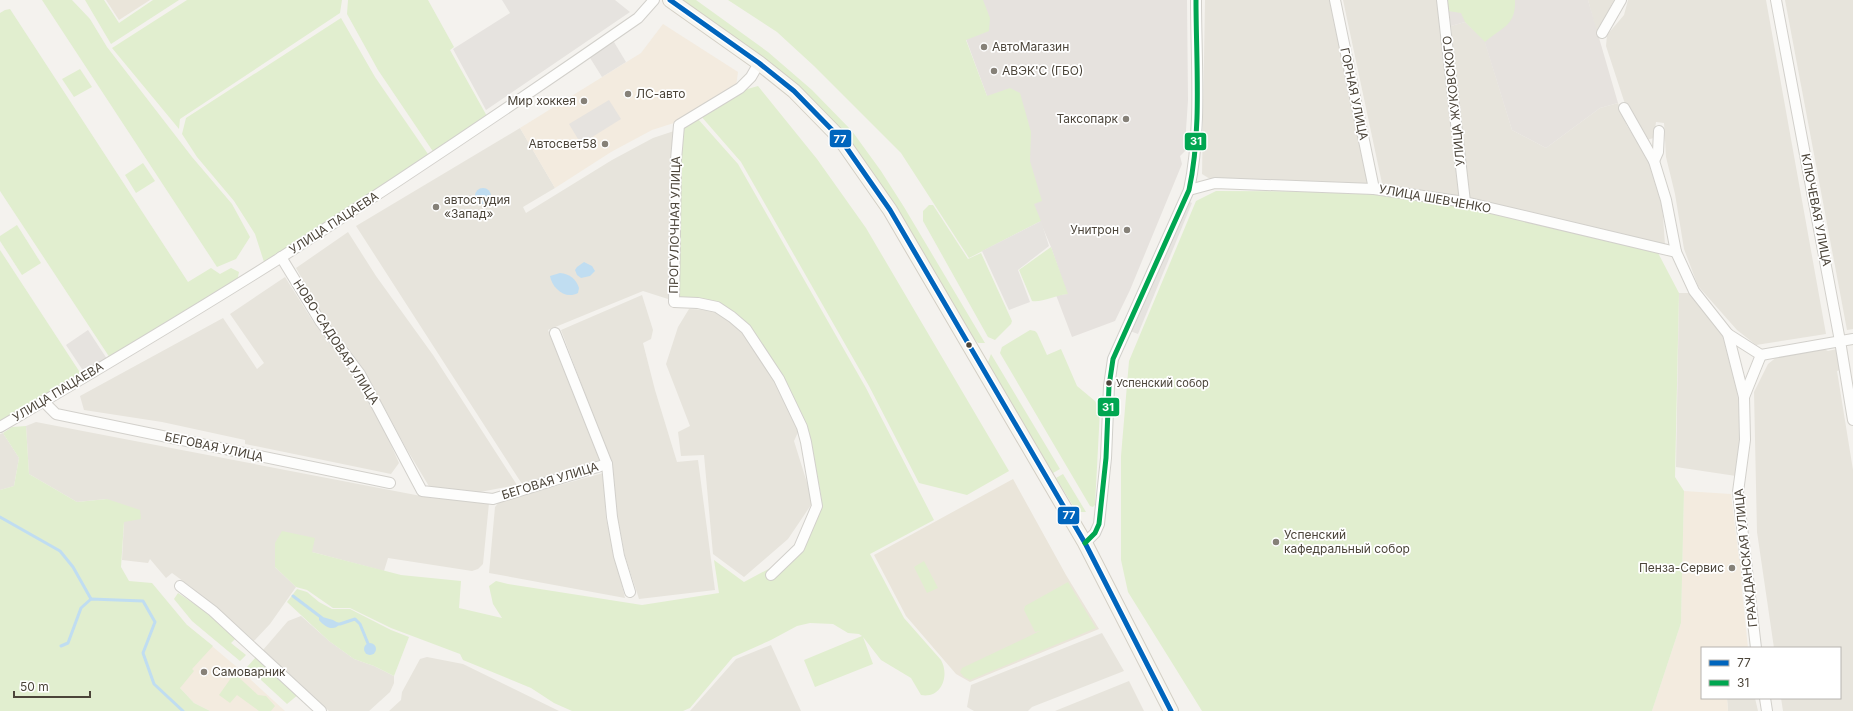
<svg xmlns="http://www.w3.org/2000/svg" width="1853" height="711" viewBox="0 0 1853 711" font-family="Inter,sans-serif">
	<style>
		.residential { fill: #e7e4dc }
		.commercial { fill: #f3ebdf }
		.industrial { fill: #e6e2de }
		.education { fill: #eae5da }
		.green { fill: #e1eecf }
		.parking { fill: #e6e3df }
		.water { fill: #c0ddf1 }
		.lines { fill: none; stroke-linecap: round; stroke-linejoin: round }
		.stream { stroke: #c0ddf1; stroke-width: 3 }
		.minor-casing { stroke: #d2d0cb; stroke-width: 12 }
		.secondary-casing { stroke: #d3cfc5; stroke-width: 16 }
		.minor { stroke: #fdfdfc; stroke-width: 10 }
		.secondary { stroke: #f7f6f1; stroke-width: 14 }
		.bus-1-casing { stroke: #fff; stroke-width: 8 }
		.bus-2-casing { stroke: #fff; stroke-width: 8 }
		.bus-1 { stroke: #0065bd; stroke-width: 5 }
		.bus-2 { stroke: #00a651; stroke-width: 5 }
		.poi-dot { fill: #868178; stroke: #fff; stroke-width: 1.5 }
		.bus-dot { fill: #4b4439; stroke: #fff; stroke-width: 1.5 }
		.labels { text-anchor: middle; stroke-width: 3.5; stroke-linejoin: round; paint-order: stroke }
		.bus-label { font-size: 11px; fill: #4b4439; stroke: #fff; text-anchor: start }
		.poi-label { font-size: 12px; fill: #4b4439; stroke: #fff; text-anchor: start }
		.street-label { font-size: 12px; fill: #4b4439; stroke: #fff }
		.line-badge { stroke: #fff; stroke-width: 1.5 }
		.badge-label { font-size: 11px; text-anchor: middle; font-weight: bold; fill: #fff }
	</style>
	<rect width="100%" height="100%" fill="#f4f2ee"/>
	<g class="residential">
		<path d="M 1205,0 L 1332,0 L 1369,185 L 1210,179 L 1202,174 Z"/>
		<path d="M 1343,0 L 1438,0 L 1459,200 L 1383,188 Z"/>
		<path d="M 1588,0 L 1614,0 L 1597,34 Z"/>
		<path d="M 1628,0 L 1766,0 L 1826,334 L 1756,345 L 1737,330 L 1698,286 L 1684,249 L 1675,194 L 1666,157 L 1664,123 L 1656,122 L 1654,138 L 1646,140 L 1626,107 L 1606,46 L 1607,35 L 1624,15 Z"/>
		<path d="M 1785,0 L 1853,0 L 1853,329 L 1847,330 Z"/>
		<path d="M 1465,22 L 1485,42 L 1512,130 L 1546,148 L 1600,108 L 1618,103 L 1627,126 L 1651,162 L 1662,202 L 1665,245 L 1470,201 L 1451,26 Z"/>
		<path d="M 520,128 L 555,188 L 523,207 L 526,213 L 612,160 L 653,138 L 674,131 L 670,162 L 668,299 L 643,291 L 548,330 L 602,459 L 522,484 L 356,226 Z"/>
		<path d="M 348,232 L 376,276 L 433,355 L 517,485 L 475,493 L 430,488 L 406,448 L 365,372 L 324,318 L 296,268 Z"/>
		<path d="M 285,277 L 312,320 L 355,378 L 383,427 L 399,463 L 391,474 L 245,444 L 245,440 L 162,422 L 84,410 L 80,396 L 223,318 L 257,369 L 264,363 L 230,314 Z"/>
		<path d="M 1679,293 L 1691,293 L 1720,327 L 1737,387 L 1741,437 L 1736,476 L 1676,467 Z"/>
		<path d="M 642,295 L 653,330 L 651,339 L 643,343 L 655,390 L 677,462 L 698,460 L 715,590 L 639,599 L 625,556 L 617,515 L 611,463 L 561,330 Z"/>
		<path d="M 689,309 L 716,310 L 741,329 L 769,369 L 800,428 L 794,441 L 813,502 L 788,539 L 744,577 L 713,554 L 704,455 L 681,456 L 678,432 L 690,426 L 666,364 L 678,327 Z"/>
		<path d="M 1822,348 L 1828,351 L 1837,349 L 1840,370 L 1837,371 L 1853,470 L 1853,711 L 1783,711 L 1781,698 L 1840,698 L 1840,648 L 1774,648 L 1757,532 L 1754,392 L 1768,364 L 1778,356 Z"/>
		<path d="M 36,422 L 421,496 L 489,503 L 483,564 L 478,569 L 472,571 L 388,558 L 384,571 L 312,552 L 275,567 L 296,587 L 270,624 L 252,643 L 222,614 L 191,587 L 172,573 L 166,578 L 150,559 L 148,563 L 122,560 L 124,521 L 107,499 L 77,502 L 29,474 L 26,426 Z"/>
		<path d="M 3,433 L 19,458 L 14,486 L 0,490 L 0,434 Z"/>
		<path d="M 603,473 L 606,518 L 625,598 L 489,573 L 495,507 L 499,502 Z"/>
		<path d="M 301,616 L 329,641 L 354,659 L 374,666 L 394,676 L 394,683 L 390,692 L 369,711 L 329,711 L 263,650 L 288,621 Z"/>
		<path d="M 1102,633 L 1124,671 L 1032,707 L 1028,711 L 974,711 L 967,707 L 971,685 Z"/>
		<path d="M 771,645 L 801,711 L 690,711 L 736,659 Z"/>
		<path d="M 427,657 L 463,664 L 559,711 L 389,711 L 401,700 L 402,692 L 420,659 Z"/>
		<path d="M 1129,681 L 1144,711 L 1055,711 Z"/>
		<path d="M 1727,698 L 1755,698 L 1758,711 L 1728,711 Z"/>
	</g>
	<g class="commercial">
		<path d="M 663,24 L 738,72 L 736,87 L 677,122 L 652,130 L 611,152 L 555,188 L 520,128 L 641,53 Z"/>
		<path d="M 1684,491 L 1731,494 L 1739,559 L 1744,559 L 1747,580 L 1741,581 L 1748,648 L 1702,648 L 1702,698 L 1727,698 L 1728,711 L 1652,711 L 1681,623 Z"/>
		<path d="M 187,625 L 238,668 L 285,711 L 210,711 L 194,703 L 180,688 Z"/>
	</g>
	<g class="industrial">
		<path d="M 948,0 L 1187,0 L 1188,100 L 1185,145 L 1185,151 L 1180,156 L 1182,164 L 1130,290 L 1115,321 L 1072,337 L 1056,295 L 1067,294 L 1051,247 L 987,96 L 966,39 Z"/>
		<path d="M 1447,0 L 1588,0 L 1618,103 L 1600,108 L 1546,148 L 1512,130 L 1485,43 L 1465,22 L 1451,26 Z"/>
	</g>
	<g class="education">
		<path d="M 106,0 L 150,0 L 119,20 Z"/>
		<path d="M 1013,479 L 1066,575 L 1099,629 L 970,682 L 956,674 L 906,616 L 874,555 Z"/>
	</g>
	<g class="green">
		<path d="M 42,0 L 72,0 L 90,19 L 107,47 L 192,157 L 232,204 L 250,237 L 236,259 L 217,267 Z"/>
		<path d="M 85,0 L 104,0 L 119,23 L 153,0 L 179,0 L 111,44 Z"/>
		<path d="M 187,0 L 342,0 L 340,13 L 180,119 L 179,129 L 112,48 Z"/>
		<path d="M 348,0 L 428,0 L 454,47 L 450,50 L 488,118 L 434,153 L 378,70 L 347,14 Z"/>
		<path d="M 676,0 L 696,0 L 768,52 L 812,90 L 852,131 L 881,171 L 904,207 L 985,343 L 978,343 L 974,339 L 875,176 L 845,136 Z"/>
		<path d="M 728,0 L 983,0 L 990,18 L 989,31 L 966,40 L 987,96 L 1010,88 L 1020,93 L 1031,132 L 1030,161 L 1042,201 L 1034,204 L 1041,221 L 969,258 L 901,153 L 814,66 L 777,32 Z"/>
		<path d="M 1447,0 L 1515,0 C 1516,26 1502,27 1485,42 L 1465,22 L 1461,13 L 1448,11 Z"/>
		<path d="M 10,9 L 188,282 L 211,268 L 220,274 L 231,268 L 239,272 L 237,282 L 110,358 L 0,191 L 0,13 L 5,10 Z"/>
		<path d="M 341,18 L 375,77 L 430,157 L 265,265 L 255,234 L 234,201 L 197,157 L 182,134 L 186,118 Z"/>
		<path d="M 80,69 L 92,87 L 74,97 L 62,79 Z"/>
		<path d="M 758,86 L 817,159 L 866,228 L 1009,471 L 967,495 L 919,483 L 869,386 L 741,162 L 700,115 L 744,90 Z"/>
		<path d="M 698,119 L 738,164 L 866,388 L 934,520 L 870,554 L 904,618 L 941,660 C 950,676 941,699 921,695 L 911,678 L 881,660 L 863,637 L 873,664 L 815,687 L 804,660 L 862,636 L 859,634 L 848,633 L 833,624 L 810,623 L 797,626 L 771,640 L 733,657 L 690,708 L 683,711 L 572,711 L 554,703 L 531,688 L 463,660 L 460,654 L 391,628 L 350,608 L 333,608 L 307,590 L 296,587 L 275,567 L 275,543 L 282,531 L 315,538 L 312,552 L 401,575 L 461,581 L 459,608 L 502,618 L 493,604 L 489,586 L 496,581 L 508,584 L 642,605 L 719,593 L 714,560 L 744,582 L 804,550 L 822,501 L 811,440 L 796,402 L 767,351 L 748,326 L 733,313 L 680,298 L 680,158 L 684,126 Z"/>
		<path d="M 143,163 L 155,181 L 136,193 L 125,175 Z"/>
		<path d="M 1216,191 L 1375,192 L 1463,207 L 1657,251 L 1679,293 L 1675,477 L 1684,491 L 1681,623 L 1652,711 L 1202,711 L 1128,592 L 1121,560 L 1121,456 L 1129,361 L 1196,201 Z"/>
		<path d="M 929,205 L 933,205 L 968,259 L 981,253 L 1012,321 L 1011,324 L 995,340 L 988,337 L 923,221 L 923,211 Z"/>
		<path d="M 17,225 L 41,263 L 22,275 L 0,241 L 0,236 Z"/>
		<path d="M 1051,247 L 1068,294 C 1056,295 1041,303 1032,301 L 1019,270 Z"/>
		<path d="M 0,250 L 81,374 L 0,424 Z"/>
		<path d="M 1030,330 L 1035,331 L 1037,333 L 1047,355 L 1061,349 L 1077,386 L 1095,401 L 1100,410 L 1095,505 L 1093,507 L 1090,506 L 1000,353 L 1002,347 Z"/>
		<path d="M 991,354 L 1060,469 L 1053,473 L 991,370 L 988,362 Z"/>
		<path d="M 26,426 L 29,474 L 77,502 L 107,499 L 140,510 L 141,519 L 124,522 L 121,567 L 129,581 L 152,583 L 187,625 L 213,646 L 192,669 L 194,671 L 180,688 L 194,703 L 210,711 L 0,711 L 0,490 L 14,486 L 19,458 L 3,433 L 12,427 Z"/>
		<path d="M 1063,474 L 1086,512 L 1079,512 L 1075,509 L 1056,478 Z"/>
		<path d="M 924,561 L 938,588 L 927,593 L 914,567 Z"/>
		<path d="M 1068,582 L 1096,628 L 970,680 L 964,677 L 960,672 L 962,668 L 1040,631 L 1035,632 L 1024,610 L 1025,606 Z"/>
		<path d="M 297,589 L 307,592 L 319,602 L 332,609 L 350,609 L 391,630 L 409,637 L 394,676 L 374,666 L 354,659 L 329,641 L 287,602 Z"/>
		<path d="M 178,593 L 211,615 L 236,638 L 231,643 L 246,655 L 240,661 L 192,621 L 174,599 Z"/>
		<path d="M 257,656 L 299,694 L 287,704 L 247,667 Z"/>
		<path d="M 229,671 L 233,672 L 258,695 L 266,696 L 275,706 L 271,711 L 259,711 L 237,695 L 230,703 L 219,695 L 231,678 Z"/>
	</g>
	<g class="parking">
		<path d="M 502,0 L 615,0 L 630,12 L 486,110 L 453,49 L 510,13 Z"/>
		<path d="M 611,37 L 626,62 L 602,77 L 587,53 Z"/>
		<path d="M 609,100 L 621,119 L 581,144 L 569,124 Z"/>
		<path d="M 1188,201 L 1192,203 L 1138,334 L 1130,331 Z"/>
		<path d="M 1041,221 L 1049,246 L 1018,270 L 1030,302 L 1009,310 L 982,251 Z"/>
		<path d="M 88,330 L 109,362 L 86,375 L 66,345 Z"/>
	</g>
	<g class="water">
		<circle cx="483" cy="196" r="8"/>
		<path d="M 584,262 L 592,266 L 595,271 L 590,276 L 581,278 L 577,275 L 575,270 L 577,267 Z"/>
		<path d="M 560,273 C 570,274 576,279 579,288 L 578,293 C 565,300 552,288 550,276 Z"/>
		<path d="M 319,616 L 333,620 L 340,624 C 333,632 325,627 319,620 Z"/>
		<circle cx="370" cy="649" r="6"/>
	</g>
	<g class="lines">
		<g class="stream">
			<path d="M 0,517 L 60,551 L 73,567 L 91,599"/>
			<path d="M 293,596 L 322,618"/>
			<path d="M 336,624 L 340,624 L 355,619 L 360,624 L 369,646"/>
			<path d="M 61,646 L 68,643 L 81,608 L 91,599 L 143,601 L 155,622 L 143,653 L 154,684 L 183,711"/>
		</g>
		<g class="minor-casing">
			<g id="minor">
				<path d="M 1335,0 L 1374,189"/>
				<path d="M 1442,0 L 1465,202"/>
				<path d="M 1776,0 L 1840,341 L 1853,420"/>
				<path d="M 1602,33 L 1621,0"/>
				<path d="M 759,63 L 751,77 L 740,88 L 679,125 L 676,160 L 674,302 L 698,303 L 717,307 L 732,317 L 746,329 L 779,379 L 802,427 L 806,442 L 817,506 L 799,548 L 771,575"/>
				<path d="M 1624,108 L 1654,161 L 1666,200 L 1676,252 L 1694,291 L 1728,334 L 1744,397 L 1745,440 L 1738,492 L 1756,648"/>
				<path d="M 1654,161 L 1658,152 L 1659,131"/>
				<path d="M 1189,190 L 1215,183 L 1374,189 L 1465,202 L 1676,252"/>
				<path d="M 281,257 L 320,321 L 360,374 L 422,491 L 493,499 L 607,464"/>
				<path d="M 555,333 L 607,464 L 612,517 L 619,556 L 630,592"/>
				<path d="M 1728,334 L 1761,355 L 1853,339"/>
				<path d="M 1744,397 L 1761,355"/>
				<path d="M 43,401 L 56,414 L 390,483"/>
				<path d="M 0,427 C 94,372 188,316 280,258 C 401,180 520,100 638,18 L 654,0"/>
				<path d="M 1085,543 L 1095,533 L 1099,524 L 1106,458 L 1109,386 L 1113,359 L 1189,190 C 1202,130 1196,62 1196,0"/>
				<path d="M 180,586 L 213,611 L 321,711"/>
				<path d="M 1765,698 L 1767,711"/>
			</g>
		</g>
		<g class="secondary-casing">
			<path id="secondary" d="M 670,0 L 759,63 L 794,91 L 839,137 L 890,210 L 1085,543 L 1171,711"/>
		</g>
		<use href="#minor" class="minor"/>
		<use href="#secondary" class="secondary"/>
		<g class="bus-1-casing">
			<path id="bus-1" d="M 670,0 L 759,63 L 794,91 L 839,137 L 890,210 L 1085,543 L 1171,711"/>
		</g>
		<g class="bus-2-casing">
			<path id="bus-2" d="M 1085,543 L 1095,533 L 1099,524 L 1106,458 L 1109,386 L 1113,359 L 1189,190 C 1202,130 1196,62 1196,0"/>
		</g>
		<use href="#bus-1" class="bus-1"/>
		<use href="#bus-2" class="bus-2"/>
	</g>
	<g class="poi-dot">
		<circle cx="984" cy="47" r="4"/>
		<circle cx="994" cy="71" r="4"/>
		<circle cx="628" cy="94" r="4"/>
		<circle cx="584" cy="101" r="4"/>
		<circle cx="1126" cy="119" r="4"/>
		<circle cx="605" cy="144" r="4"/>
		<circle cx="436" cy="207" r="4"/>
		<circle cx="1127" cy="230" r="4"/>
		<circle cx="1276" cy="542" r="4"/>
		<circle cx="1732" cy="568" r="4"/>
		<circle cx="204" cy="672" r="4"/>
	</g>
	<g class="bus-dot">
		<circle cx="969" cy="345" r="3.5"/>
		<circle cx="1109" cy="383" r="3.5"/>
	</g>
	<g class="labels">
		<g class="bus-label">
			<text x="1116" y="387">Успенский собор</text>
		</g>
		<g class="poi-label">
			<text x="992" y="51">АвтоМагазин</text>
			<text x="1002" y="75">АВЭК'С (ГБО)</text>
			<text x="636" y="98">ЛС-авто</text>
			<text x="576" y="105" text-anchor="end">Мир хоккея</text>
			<text x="1118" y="123" text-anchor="end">Таксопарк</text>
			<text x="597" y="148" text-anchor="end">Автосвет58</text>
			<text x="444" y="204">автостудия<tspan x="444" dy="14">«Запад»</tspan></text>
			<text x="1119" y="234" text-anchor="end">Унитрон</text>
			<text x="1284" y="539">Успенский<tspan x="1284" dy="14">кафедральный собор</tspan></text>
			<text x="1724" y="572" text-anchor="end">Пенза-Сервис</text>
			<text x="212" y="676">Самоварник</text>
		</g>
		<g class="street-label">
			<text transform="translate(1354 94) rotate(78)" y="4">ГОРНАЯ УЛИЦА</text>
			<text transform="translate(1454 101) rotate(-96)" y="4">УЛИЦА ЖУКОВСКОГО</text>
			<text transform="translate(1435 199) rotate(10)" y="4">УЛИЦА ШЕВЧЕНКО</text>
			<text transform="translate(1816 210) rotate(79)" y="4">КЛЮЧЕВАЯ УЛИЦА</text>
			<text transform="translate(334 223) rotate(-33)" y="4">УЛИЦА ПАЦАЕВА</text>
			<text transform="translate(675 225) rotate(-89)" y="4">ПРОГУЛОЧНАЯ УЛИЦА</text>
			<text transform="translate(336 342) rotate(57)" y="4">НОВО-САДОВАЯ УЛИЦА</text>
			<text transform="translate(58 392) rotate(-31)" y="4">УЛИЦА ПАЦАЕВА</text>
			<text transform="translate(214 447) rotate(12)" y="4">БЕГОВАЯ УЛИЦА</text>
			<text transform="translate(550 481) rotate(-17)" y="4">БЕГОВАЯ УЛИЦА</text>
			<text transform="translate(1746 558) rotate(-96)" y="4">ГРАЖДАНСКАЯ УЛИЦА</text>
		</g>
	</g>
	<g class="line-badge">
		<rect x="829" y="129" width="23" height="19" rx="4" fill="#0065bd"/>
		<rect x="1184" y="132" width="23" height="19" rx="4" fill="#00a651"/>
		<rect x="1097" y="397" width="23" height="20" rx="4" fill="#00a651"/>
		<rect x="1057" y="506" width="23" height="19" rx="4" fill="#0065bd"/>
	</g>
	<g class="badge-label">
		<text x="840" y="143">77</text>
		<text x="1196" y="145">31</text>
		<text x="1108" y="411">31</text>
		<text x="1069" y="519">77</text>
	</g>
	<rect x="1701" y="647" width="140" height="52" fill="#ffffff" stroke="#b7b4b0"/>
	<rect x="1709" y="660" width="20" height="6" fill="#0065bd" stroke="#b7b4b0"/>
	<text x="1737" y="667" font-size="12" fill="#4b4439">77</text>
	<rect x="1709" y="680" width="20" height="6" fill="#00a651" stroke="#b7b4b0"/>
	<text x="1737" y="687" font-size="12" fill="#4b4439">31</text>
	<path d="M14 691v6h76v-6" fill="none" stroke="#4b4439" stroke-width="2"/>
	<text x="20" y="691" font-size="12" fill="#4b4439" stroke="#ffffff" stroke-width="3" paint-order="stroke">50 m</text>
</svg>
